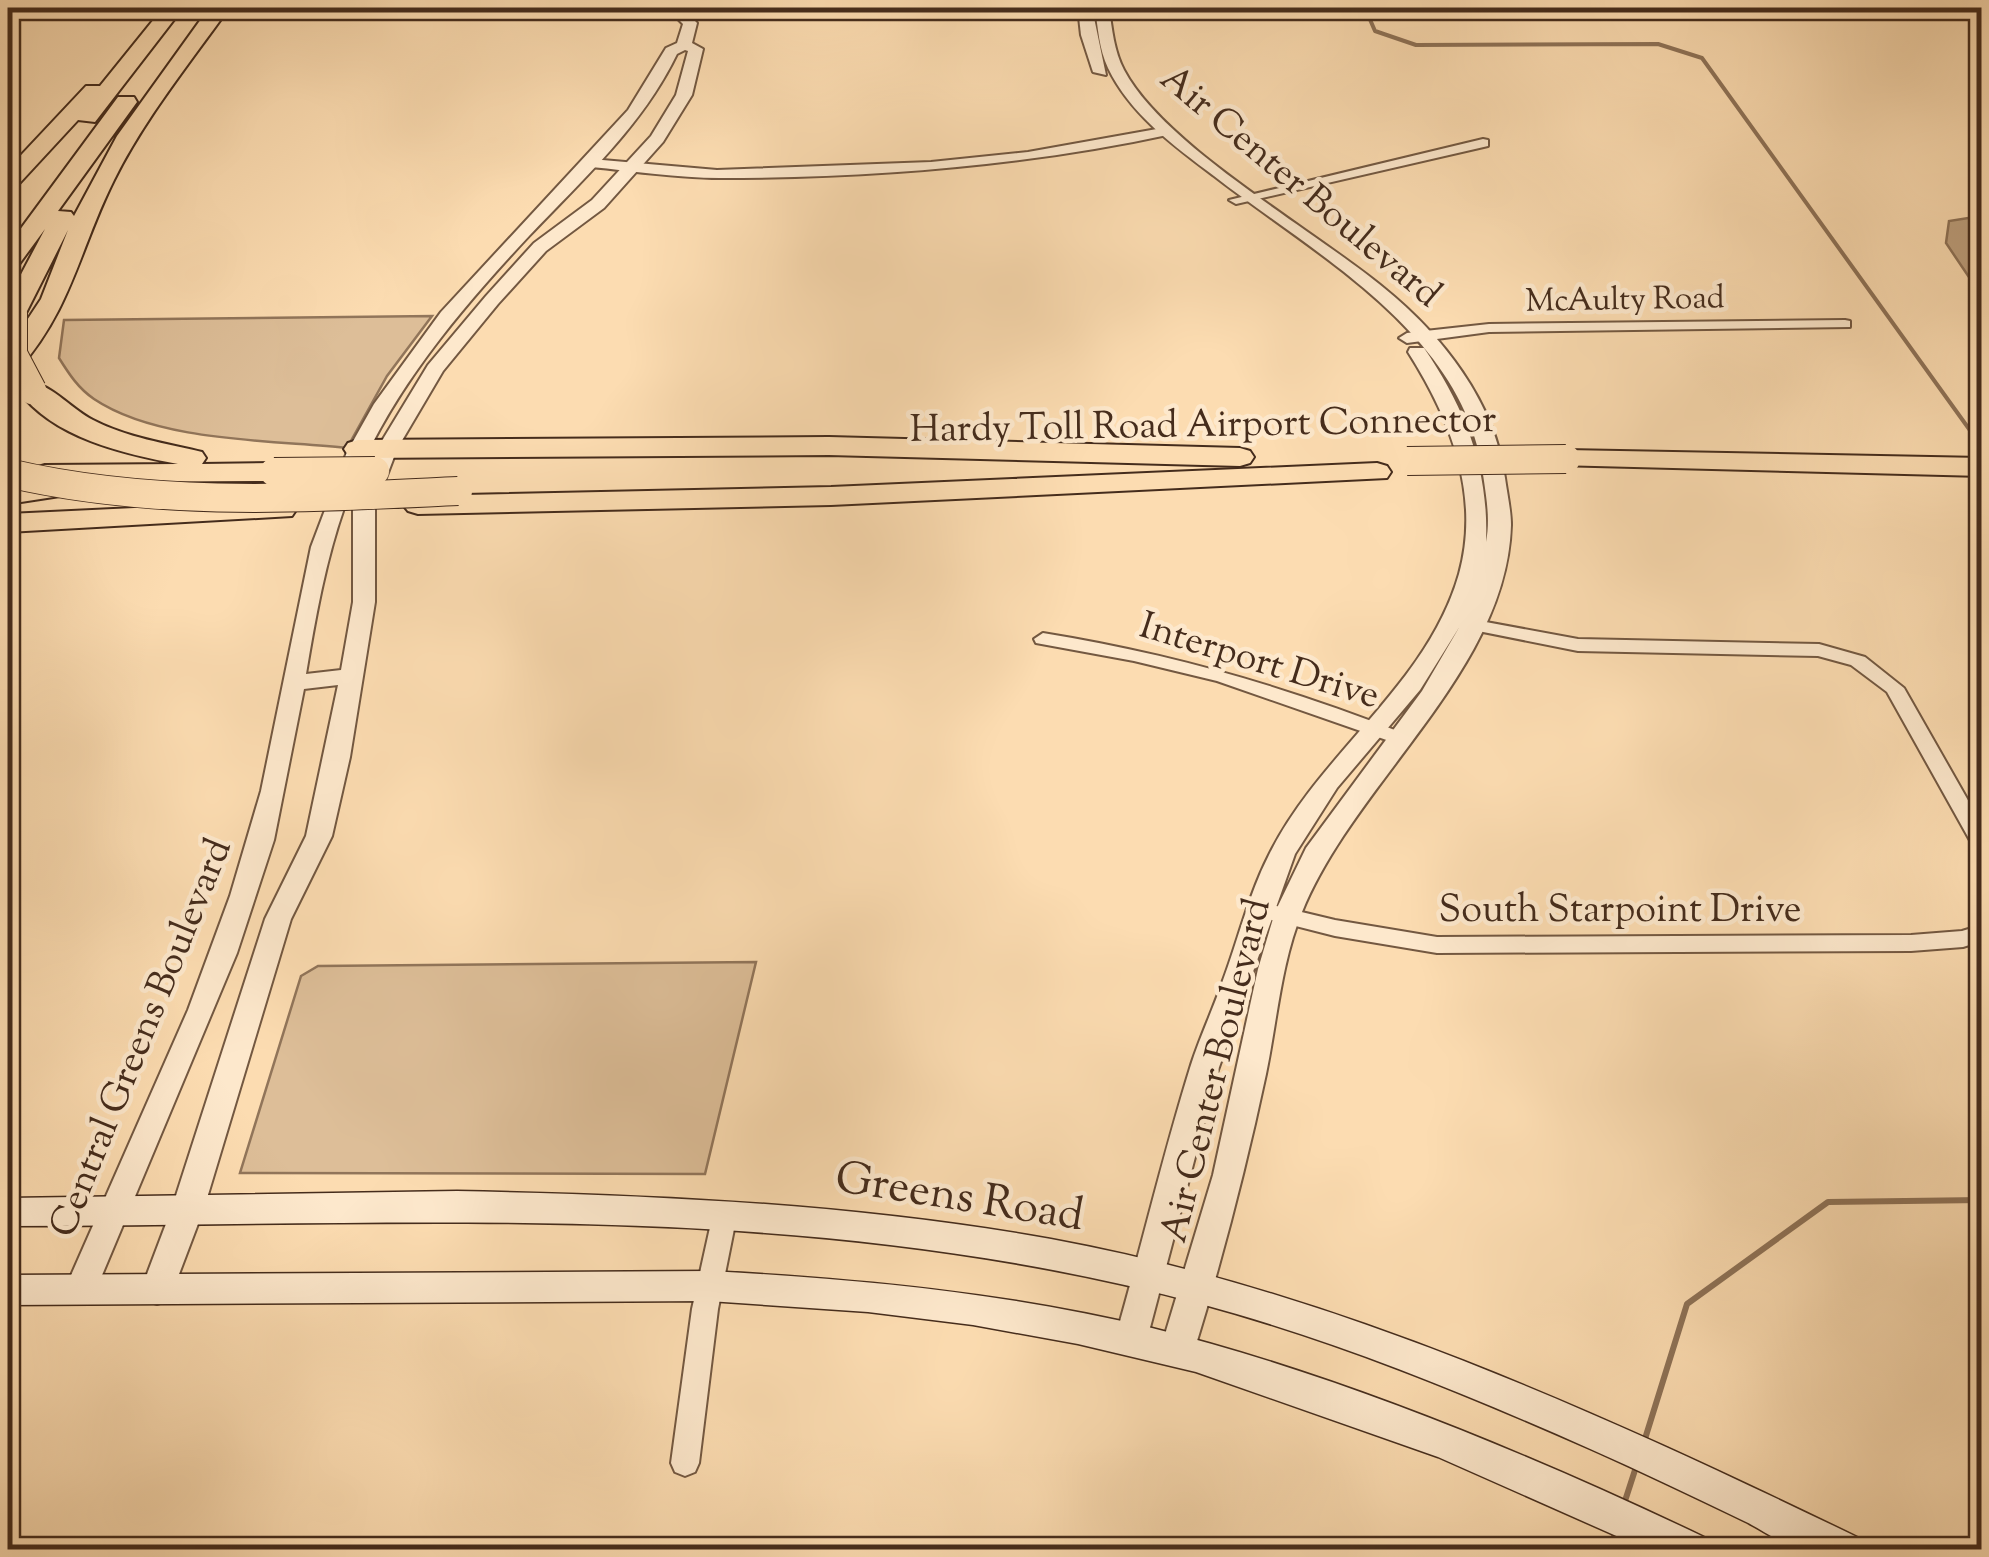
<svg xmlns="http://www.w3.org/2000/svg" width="1989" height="1557" viewBox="0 0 1989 1557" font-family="'Sorts Mill Goudy',serif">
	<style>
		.green { fill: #ddbe98; stroke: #91755a; stroke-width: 2.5 }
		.water { fill: #bea07e; stroke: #8e7257; stroke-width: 2.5 }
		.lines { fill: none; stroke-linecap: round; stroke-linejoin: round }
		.stream-far1 { stroke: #8e7257; stroke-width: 4 }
		.stream { stroke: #8e7257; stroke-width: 6 }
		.minor-casing { stroke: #735841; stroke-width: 4 }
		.tertiary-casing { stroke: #735841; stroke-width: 4 }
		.secondary-casing { stroke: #452c1c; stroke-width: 3 }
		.motorway-casing { stroke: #452c1c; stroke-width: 4 }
		.minor { fill: #fde8cc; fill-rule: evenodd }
		.tertiary { fill: #fde8cc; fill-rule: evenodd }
		.secondary { fill: #fde8cc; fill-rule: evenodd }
		.motorway { fill: #fcdcb1; fill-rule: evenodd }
		.motorway-bridge-casing { stroke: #452c1c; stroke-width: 30; stroke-linecap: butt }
		.motorway-bridge { stroke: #fcdcb1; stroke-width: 28 }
		.labels { text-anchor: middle; stroke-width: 9; stroke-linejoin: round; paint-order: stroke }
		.far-street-label { font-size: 32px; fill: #452c1c; stroke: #fde8cc }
		.street-label { font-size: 38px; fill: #452c1c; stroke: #fde8cc }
		.near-street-label { font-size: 45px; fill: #452c1c; stroke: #fde8cc }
	</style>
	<rect width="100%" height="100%" fill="#fcdcb1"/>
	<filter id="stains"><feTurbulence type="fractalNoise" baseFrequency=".002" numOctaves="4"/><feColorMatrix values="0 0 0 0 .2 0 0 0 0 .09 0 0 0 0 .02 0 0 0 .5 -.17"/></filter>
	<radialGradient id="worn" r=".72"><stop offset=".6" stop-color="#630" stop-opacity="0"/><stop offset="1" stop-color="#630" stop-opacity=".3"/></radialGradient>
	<g class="green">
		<path d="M 432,316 L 387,376 L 347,448 C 271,440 158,442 94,399 C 78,388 69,374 59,358 L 64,320 Z"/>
		<path d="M 756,962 L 705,1174 L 240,1173 L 301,976 L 318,966 Z"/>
	</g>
	<path class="water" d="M 1981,216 L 1982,216 L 1981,295 L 1946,243 L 1949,221 Z"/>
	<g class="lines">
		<path class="stream-far1" d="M 1365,8 L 1375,31 L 1416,45 L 1658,44 L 1702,58 L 1982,447"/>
		<g class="stream">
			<path d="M 1644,1442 L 1687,1304 L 1828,1202 L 1982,1200"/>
			<path d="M 1624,1504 L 1636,1467"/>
			<path d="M 1610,1550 L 1616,1529"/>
		</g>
		<g class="minor-casing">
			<g id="minor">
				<path d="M 1168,127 L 1174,131 L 1172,134 C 1025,166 871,178 720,178 C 677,178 633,171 591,167 L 584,163 L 591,159 L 717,170 L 931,162 L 1028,152 Z"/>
				<path d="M 1483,139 L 1488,140 L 1488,146 L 1236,204 L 1229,200 Z"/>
				<path d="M 1845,320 L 1850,321 L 1850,327 L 1489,332 L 1407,343 L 1399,338 L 1407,333 L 1489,324 Z"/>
				<path d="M 1459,617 L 1578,639 L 1819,644 L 1865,657 L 1904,688 L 1982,825 L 1982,851 L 1972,844 L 1887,692 L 1851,665 L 1818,656 L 1578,651 L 1453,626 L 1450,622 L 1453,618 Z"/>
				<path d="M 1043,633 C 1168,653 1287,687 1405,734 L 1408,738 L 1398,744 L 1217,681 L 1134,661 L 1036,643 L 1034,639 Z"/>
				<path d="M 1260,902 L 1335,920 L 1437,937 L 1911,935 L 1962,931 L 1982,925 L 1982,941 L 1963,947 L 1911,951 L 1437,953 L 1335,936 L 1252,915 L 1249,910 L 1252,905 Z"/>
				<path d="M 725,1204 L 734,1207 L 737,1214 L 718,1309 L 699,1463 L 695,1472 L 685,1476 L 675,1472 L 671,1463 L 692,1309 L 713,1214 L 716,1207 Z"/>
			</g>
		</g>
		<g class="tertiary-casing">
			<g id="tertiary">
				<path d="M 677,8 L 691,8 L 689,15 L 697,23 L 692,43 L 703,49 L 692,95 L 663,142 L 604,208 L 546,251 L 498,304 L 443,371 L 397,449 L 375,507 L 375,602 L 350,757 L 332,836 L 291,919 L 204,1208 L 173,1290 L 168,1300 L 157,1304 L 146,1300 L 141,1290 L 172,1208 L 265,919 L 306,836 L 338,685 L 304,689 L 274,840 L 237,953 L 92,1299 L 81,1303 L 70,1299 L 65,1289 L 188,1010 L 230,896 L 261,791 L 311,547 L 347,452 L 374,404 L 441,312 L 628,110 L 666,48 L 677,43 L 683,24 L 675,16 ZM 685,50 L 688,51 L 676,95 L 651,136 L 592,200 L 534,243 L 486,296 L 428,365 L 377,449 L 353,507 L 353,602 L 341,670 L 306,674 C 316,614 327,553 348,497 C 387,396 456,314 529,236 C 583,179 643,125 677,54 Z"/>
				<path d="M 1078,8 L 1092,8 L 1106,75 L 1093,72 L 1081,35 Z"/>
				<path d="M 1095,8 L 1109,8 C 1112,29 1114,51 1124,70 C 1164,146 1314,230 1384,288 C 1442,335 1495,402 1505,478 C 1507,493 1511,510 1511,525 C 1507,671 1355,781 1302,912 C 1281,963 1277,1021 1266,1074 C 1246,1168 1222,1260 1194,1351 L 1189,1361 L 1177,1365 L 1165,1361 L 1160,1351 L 1213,1175 L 1258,969 L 1275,912 L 1306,848 L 1422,691 L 1460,626 L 1420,690 L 1337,788 L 1295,854 L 1218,1070 L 1147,1339 L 1143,1349 L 1131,1353 L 1119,1349 L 1115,1339 C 1141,1249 1162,1158 1190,1068 C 1199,1039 1212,1012 1222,983 C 1238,941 1248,896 1269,855 C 1319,753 1427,686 1459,574 C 1481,495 1450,418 1408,352 L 1410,348 L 1424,348 C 1465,408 1489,468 1486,542 C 1490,521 1487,502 1484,481 C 1468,335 1318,257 1214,176 C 1174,146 1130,114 1108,68 C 1099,49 1098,28 1095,8 Z"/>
			</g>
		</g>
		<g class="secondary-casing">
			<g id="secondary">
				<path d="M 457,1191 C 657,1195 855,1204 1051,1239 C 1334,1291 1600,1413 1857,1537 L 1863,1550 C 1844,1550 1823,1552 1805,1550 C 1785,1547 1763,1530 1744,1521 C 1692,1496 1640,1471 1588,1448 C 1462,1392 1334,1340 1201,1304 C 806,1197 411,1226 8,1226 L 8,1198 Z"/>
				<path d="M 709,1271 C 858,1279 1007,1293 1152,1328 C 1337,1374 1532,1455 1704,1537 L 1710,1550 L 1648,1550 L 1438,1457 L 1196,1372 L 1078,1344 L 973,1325 L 868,1312 L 709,1301 L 8,1305 L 8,1275 Z"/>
			</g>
		</g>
		<g class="motorway-casing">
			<g id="motorway">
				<path d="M 163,8 L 183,8 L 95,122 L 78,120 L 16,187 L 8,189 L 8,169 L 86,86 L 100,86 Z"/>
				<path d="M 209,8 L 229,8 C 189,64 145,118 114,180 C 79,250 72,309 17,371 L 8,373 L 8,349 L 41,299 L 68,230 L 26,313 L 13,321 L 8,319 L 8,299 L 45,229 L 17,267 L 8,269 L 8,246 L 118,97 L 134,97 L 137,102 L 58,211 L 71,212 L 74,216 L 117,136 Z"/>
				<path d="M 32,382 C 54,387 73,410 93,420 C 128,438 165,443 202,452 L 206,458 L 202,464 L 274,463 L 284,466 L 288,472 L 284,478 L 274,481 L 88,482 L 91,486 L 86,492 L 8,504 L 8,486 L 41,482 L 31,474 L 35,468 L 45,465 L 178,464 C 124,454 53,438 18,390 Z"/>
				<path d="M 829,437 L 1240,448 L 1250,451 L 1254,457 L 1250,463 L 1240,466 L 829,455 L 358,458 L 348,455 L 344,449 L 348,443 L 358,440 Z"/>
				<path d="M 1566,450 L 1982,458 L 1982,476 L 1556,465 L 1552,459 L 1556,453 Z"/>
				<path d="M 1377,463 L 1387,466 L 1391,472 L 1387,478 L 831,505 L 418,514 L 408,511 L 403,505 L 408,499 L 418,496 L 831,487 Z"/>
				<path d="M 281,501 L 292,504 L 296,510 L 292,516 L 8,532 L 8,514 Z"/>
			</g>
		</g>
		<use href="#minor" class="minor"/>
		<use href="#tertiary" class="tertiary"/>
		<use href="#secondary" class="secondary"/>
		<use href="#motorway" class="motorway"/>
		<g class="motorway-bridge-casing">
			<g id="motorway-bridge">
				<path d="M 13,313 L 13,354 L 32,390"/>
				<path d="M 1407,461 L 1566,459"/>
				<path d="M 274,472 L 375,471"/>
				<path d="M 8,473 C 158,508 306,498 458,491"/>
			</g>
		</g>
		<use href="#motorway-bridge" class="motorway-bridge"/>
	</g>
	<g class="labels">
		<g class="far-street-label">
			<text transform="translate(1625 298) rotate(-1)" y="11">McAulty Road</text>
		</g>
		<g class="street-label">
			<text transform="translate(1302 185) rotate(40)" y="13">Air Center Boulevard</text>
			<text transform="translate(1203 423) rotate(-1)" y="13">Hardy Toll Road Airport Connector</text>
			<text transform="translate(1260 659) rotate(17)" y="13">Interport Drive</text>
			<text x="1620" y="921">South Starpoint Drive</text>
			<text transform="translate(139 1037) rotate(-68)" y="13">Central Greens Boulevard</text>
			<text transform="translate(1214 1070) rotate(-76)" y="13">Air Center Boulevard</text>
		</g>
		<g class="near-street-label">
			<text transform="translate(960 1194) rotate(9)" y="16">Greens Road</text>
		</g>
	</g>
	<rect width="1989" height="1557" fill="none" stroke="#fcdcb1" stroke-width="40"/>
	<rect x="10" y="10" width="1969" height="1537" fill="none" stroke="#452c1c" stroke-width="5"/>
	<rect x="20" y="20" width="1949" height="1517" fill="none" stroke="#452c1c" stroke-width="2.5"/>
	<rect width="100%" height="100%" filter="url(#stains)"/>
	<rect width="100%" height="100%" fill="url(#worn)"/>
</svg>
